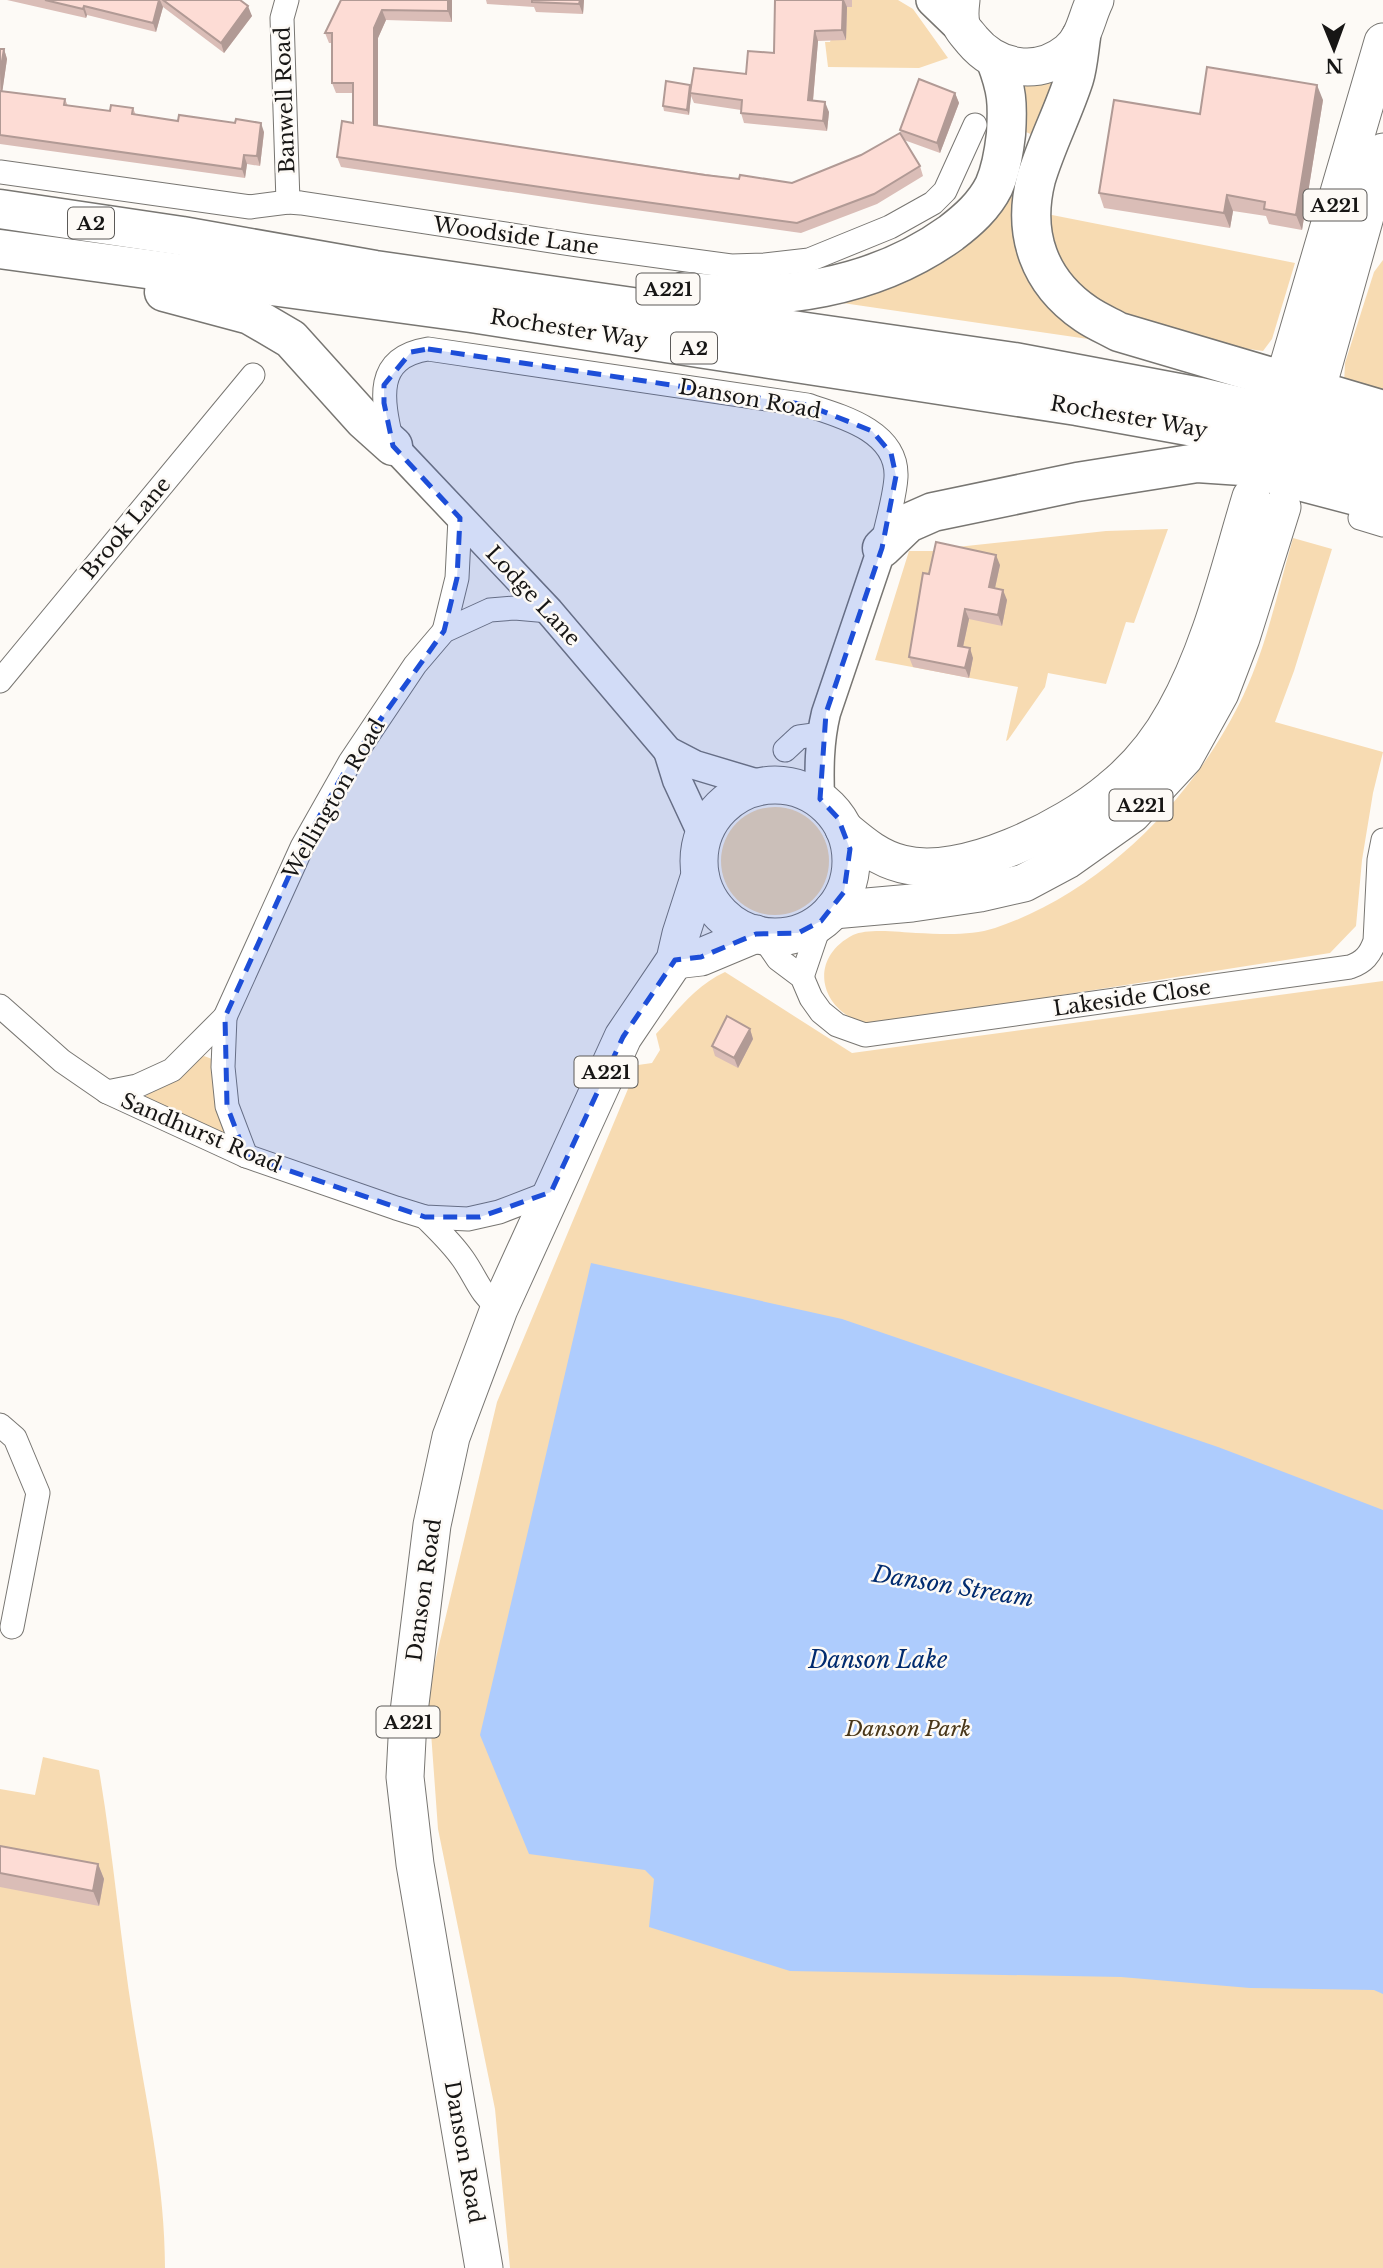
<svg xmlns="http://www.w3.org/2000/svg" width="1383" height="2268" viewBox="0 0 1383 2268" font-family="'Libre Baskerville',serif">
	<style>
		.green { fill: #f7dbb2 }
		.water { fill: #aeccfd }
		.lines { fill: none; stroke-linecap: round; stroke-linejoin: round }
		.minor-casing { stroke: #787672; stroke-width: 25 }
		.tertiary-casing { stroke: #787672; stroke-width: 31 }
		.secondary-casing { stroke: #787672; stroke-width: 36 }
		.primary-casing { stroke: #787672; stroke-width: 39 }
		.trunk-casing { stroke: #787672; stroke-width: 41 }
		.minor { stroke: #fff; stroke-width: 23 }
		.tertiary { stroke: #fff; stroke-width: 28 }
		.secondary { stroke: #fff; stroke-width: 33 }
		.primary { stroke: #fff; stroke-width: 37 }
		.trunk { stroke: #fff; stroke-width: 38 }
		.wall { fill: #dabdb7 }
		.shaded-wall { fill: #b19a95 }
		.building { fill: #fddcd5; stroke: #b19a95; stroke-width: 2 }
		.marked { fill: #1d4ed8; fill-opacity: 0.2; stroke: #1d4ed8; stroke-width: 5; stroke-dasharray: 14 9; stroke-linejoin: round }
		.labels { text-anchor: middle; stroke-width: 5; stroke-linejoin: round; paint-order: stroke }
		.shield { fill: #fdfaf6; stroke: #5c5a58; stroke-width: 2 }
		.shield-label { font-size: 19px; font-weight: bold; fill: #171615 }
		.street-label { font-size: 21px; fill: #171615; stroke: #fdfaf6 }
		.park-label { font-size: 21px; font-style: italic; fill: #483619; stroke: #fdfaf6 }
		.water-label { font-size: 23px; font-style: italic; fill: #012b6f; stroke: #fdfaf6 }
	</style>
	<rect width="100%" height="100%" fill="#fdfaf6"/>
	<g class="green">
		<path d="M 852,0 L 898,0 L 913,9 L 948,58 L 919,68 L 828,67 L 825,42 L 830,42 L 842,7 Z"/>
		<path d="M 1063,69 L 1033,135 L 1021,130 L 1019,79 Z"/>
		<path d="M 1016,164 L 1020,194 L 1095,340 L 836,302 Z"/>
		<path d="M 1047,214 L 1295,263 L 1272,339 L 1263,351 L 1221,345 L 1147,329 L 1067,286 Z"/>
		<path d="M 1383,260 L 1383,395 L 1344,384 L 1345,363 L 1374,272 Z"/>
		<path d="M 1168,529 L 1134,623 L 1126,622 L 1106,684 L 1048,673 L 1045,687 L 1008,740 L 1006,741 L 1018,687 L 875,660 L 909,551 L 937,551 L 938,549 L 1106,531 Z"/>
		<path d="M 1293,538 L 1332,549 L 1294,671 L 1275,722 L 1383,752 L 1373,793 L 1362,860 L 1356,926 L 1330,953 L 871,1025 C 821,1015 805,960 853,935 C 868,928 900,932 916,933 C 942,934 971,936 995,928 C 1103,892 1196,796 1244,694 C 1267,645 1278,590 1293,538 Z"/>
		<circle cx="775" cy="861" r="54"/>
		<path d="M 725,972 L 852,1053 L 1383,981 L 1383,2268 L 510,2268 L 495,2109 L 438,1829 L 428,1691 L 497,1402 L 638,1065 L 652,1063 L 660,1050 L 656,1034 C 678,1010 695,986 725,972 Z"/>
		<path d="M 204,1056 L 212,1059 L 225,1135 L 142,1099 C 154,1088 170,1085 182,1074 C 190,1067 193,1060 204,1056 Z"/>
		<path d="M 43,1757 L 99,1770 C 113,1852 120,1936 133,2019 C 146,2102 165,2183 165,2268 L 0,2268 L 0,1789 L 35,1795 Z"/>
	</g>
	<path class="water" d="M 591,1263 L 842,1319 L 1218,1447 L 1383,1510 L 1383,1994 L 1374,1990 L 1250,1988 L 1121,1977 L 790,1971 L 649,1927 L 654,1879 L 645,1870 L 529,1854 L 480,1735 Z"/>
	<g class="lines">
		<g class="minor-casing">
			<g id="minor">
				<path d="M 287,0 L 282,18 L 288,202"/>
				<path d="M 0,172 L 250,207 L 288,202 L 301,203 L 584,246 L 731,266 L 765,265 L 809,260 L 890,227 L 933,203 L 945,191 L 975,125"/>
				<path d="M 392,443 C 383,402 372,358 428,349 L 807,405 C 841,416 898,431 896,477 C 895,497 886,526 882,546"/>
				<path d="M 1360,518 L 1383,525"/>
				<path d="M 444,631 L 457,578 L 460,518"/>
				<path d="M 0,681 L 253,375"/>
				<path d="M 785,750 L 799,737 L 821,734"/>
				<path d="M 763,937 L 778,959 L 802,977 L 811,998 L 821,1012 L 837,1025 L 865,1035 L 1350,967 C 1364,962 1370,955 1375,941 L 1379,860 L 1383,840"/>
				<path d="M 802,977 L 821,921"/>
				<path d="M 0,1006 L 62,1061 L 107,1092 L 246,1156 L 396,1208 L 425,1217 L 468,1219 L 499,1212 L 551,1192"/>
				<path d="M 225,1017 L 223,1067 L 227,1106 L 246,1156"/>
				<path d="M 107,1092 L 137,1086 L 172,1070 L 225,1017 L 302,847 L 350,762 L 415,665 L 444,631 L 490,610 L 515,608 L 549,611"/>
				<path d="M 425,1217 C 438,1230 452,1243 463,1259 C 477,1279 479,1292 499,1309"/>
				<path d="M 0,1425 L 15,1438 L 38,1493 L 12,1627"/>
			</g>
		</g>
		<g class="tertiary-casing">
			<g id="tertiary">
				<path d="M 393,446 L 549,611 L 668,751 L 695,765 L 765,786"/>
				<path d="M 668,751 L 677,780 L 703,836"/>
				<path d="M 820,799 C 819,770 819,742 826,713 L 882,548"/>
			</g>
		</g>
		<g class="secondary-casing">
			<path id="secondary" d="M 933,0 L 962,28"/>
		</g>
		<g class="primary-casing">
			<g id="primary">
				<path d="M 961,0 C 960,8 959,19 962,27 C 964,31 969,36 972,40 C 996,69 1037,77 1068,52 C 1085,38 1086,18 1095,0"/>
				<path d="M 1288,367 L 1383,42"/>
				<path d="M 1321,374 L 1383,152"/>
				<circle cx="775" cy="861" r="76"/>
				<path d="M 844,829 C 862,844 878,858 902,864 C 962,880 1065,828 1111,789 C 1136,769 1159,741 1175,712 C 1212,646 1229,569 1251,497"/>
				<path d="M 833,910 L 912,903 L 980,893 L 1024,883 L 1067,860 L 1132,814 L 1184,758 L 1220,693 L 1241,638 L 1282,507"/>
				<path d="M 675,960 L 701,957 L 756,934"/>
				<path d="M 484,2268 L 415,1864 L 405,1777 L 408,1720 L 432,1525 L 451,1437 L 499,1309 L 623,1037 L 675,960 L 681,934 L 700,875"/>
			</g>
		</g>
		<g class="trunk-casing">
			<g id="trunk">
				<path d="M 1081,37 C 1079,51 1078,66 1074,79 C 1063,113 1046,145 1036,179 C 1022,234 1039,282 1086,314 C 1096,321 1108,326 1119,332 L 1383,410"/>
				<path d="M 0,209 L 182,236 L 375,270 L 1014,362 L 1200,397 L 1383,441"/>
				<path d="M 0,249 L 471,313 L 1077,406 L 1194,427 L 1383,474"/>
				<path d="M 685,291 C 776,303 875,288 951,233 C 968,220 984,206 994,186 C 1001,170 1004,152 1006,134 C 1008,103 1007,90 996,61"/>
				<path d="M 164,292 L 250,315 L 291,339 L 364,420 L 393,446"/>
				<path d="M 882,548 L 908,523 L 933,512 L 1077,482 L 1197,463 L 1242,466 L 1383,503"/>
			</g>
		</g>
		<use href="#minor" class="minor"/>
		<use href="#tertiary" class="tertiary"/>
		<use href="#secondary" class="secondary"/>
		<use href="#primary" class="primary"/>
		<use href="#trunk" class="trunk"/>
	</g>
	<g class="wall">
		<path d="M 7,0 L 240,0 L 252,16 L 224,53 L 163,7 L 156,32 L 87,15 L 86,18 Z"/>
		<path d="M 341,0 L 452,0 L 452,22 L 386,20 L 378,38 L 378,126 L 739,179 L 792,183 L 903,139 L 900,130 L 955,93 L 959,103 L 940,153 L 904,140 L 920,166 L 923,176 L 877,204 L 801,233 L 592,204 L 341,167 L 337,157 L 353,123 L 353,93 L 336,93 L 332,83 L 332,43 L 329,43 L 325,33 Z"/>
		<path d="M 486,0 L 584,0 L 583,14 L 536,12 L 534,7 L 487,4 Z"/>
		<path d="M 775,0 L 852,0 L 852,7 L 847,7 L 846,40 L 818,41 L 813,101 L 829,112 L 827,131 L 744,123 L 741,113 L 741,110 L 694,103 L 691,96 L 689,115 L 664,111 L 663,106 L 690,85 L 746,74 L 774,53 Z"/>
		<path d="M 0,49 L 4,49 L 7,59 L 2,92 L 65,99 L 68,106 L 110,111 L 133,108 L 136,115 L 264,132 L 260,166 L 247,164 L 245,178 L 0,144 Z"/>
		<path d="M 1323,100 L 1302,230 L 1269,224 L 1266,216 L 1233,211 L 1230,228 L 1104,208 L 1099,193 L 1200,114 Z"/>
		<path d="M 1000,565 L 995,588 L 1007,600 L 1002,626 L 969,619 L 963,647 L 973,658 L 969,678 L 913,667 L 909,657 L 929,574 Z"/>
		<path d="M 750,1029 L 753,1039 L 738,1068 L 715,1056 L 712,1046 Z"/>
		<path d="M 0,1846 L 98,1864 L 104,1879 L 99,1906 L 0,1887 Z"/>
	</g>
	<g class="shaded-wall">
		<path d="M 159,0 L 160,0 L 163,7 L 156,32 L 153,23 Z"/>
		<path d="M 448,0 L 452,0 L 452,22 L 448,11 Z"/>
		<path d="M 580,0 L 584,0 L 583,14 L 579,4 Z"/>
		<path d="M 843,0 L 844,0 L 847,7 L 846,40 L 842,30 Z"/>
		<path d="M 84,6 L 87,15 L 86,18 L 83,9 Z"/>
		<path d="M 248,6 L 252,16 L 224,53 L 221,43 Z"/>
		<path d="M 382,10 L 386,20 L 378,38 L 378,135 L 374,125 L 374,28 Z"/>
		<path d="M 815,31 L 818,41 L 812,111 L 808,100 Z"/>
		<path d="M 4,49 L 7,59 L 1,101 L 0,73 Z"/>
		<path d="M 690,85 L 691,96 L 689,115 L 687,110 Z"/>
		<path d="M 1317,85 L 1323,100 L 1302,230 L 1296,215 Z"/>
		<path d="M 955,93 L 959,103 L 940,153 L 937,143 Z"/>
		<path d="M 825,102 L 829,112 L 827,131 L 823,121 Z"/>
		<path d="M 261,123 L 264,132 L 260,166 L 257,156 Z"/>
		<path d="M 244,155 L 247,164 L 245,178 L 242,169 Z"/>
		<path d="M 1227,195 L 1233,211 L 1230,228 L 1224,213 Z"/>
		<path d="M 996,555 L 1000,565 L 993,597 L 989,587 Z"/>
		<path d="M 1003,590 L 1007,600 L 1002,626 L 998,615 Z"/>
		<path d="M 965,609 L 969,619 L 961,656 L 958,646 Z"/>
		<path d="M 970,648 L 973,658 L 969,678 L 965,668 Z"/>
		<path d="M 750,1029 L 753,1039 L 738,1068 L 734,1058 Z"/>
		<path d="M 98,1864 L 104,1879 L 99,1906 L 93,1891 Z"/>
	</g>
	<g class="building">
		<path d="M 45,0 L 159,0 L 153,23 L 84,6 L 83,9 Z"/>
		<path d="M 163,0 L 240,0 L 248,6 L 221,43 Z"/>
		<path d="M 341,0 L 448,0 L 448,11 L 382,10 L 374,28 L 374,125 L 705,175 L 739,179 L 740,175 L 792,183 L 861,155 L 900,133 L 920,166 L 874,194 L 797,223 L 588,194 L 337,157 L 342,121 L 353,123 L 353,83 L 332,83 L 332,33 L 325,33 Z"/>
		<path d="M 532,0 L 580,0 L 579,4 L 532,2 Z"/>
		<path d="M 775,0 L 843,0 L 842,30 L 815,31 L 808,100 L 825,102 L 823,121 L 741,113 L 742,100 L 690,93 L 694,68 L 746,74 L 748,51 L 774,53 Z"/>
		<path d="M 0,49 L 4,49 L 0,73 Z"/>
		<path d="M 1207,67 L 1317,85 L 1296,215 L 1264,209 L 1265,202 L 1227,195 L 1224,213 L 1099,193 L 1114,100 L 1200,114 Z"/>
		<path d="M 919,79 L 955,93 L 937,143 L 900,130 Z"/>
		<path d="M 666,81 L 690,85 L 687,110 L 663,106 Z"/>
		<path d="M 0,91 L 65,99 L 64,105 L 110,111 L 111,105 L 133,108 L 132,114 L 178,121 L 179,115 L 235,123 L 236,119 L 261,123 L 257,156 L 244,155 L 242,169 L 0,135 Z"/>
		<path d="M 936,542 L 996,555 L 989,587 L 1003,590 L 998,615 L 965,609 L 958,646 L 970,648 L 965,668 L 909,657 L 923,573 L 929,574 Z"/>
		<path d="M 727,1016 L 750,1029 L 734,1058 L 712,1046 Z"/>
		<path d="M 0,1846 L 98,1864 L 93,1891 L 0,1873 Z"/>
	</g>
	<path class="marked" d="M 428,349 L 807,405 L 872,431 L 891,453 L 896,476 L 882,548 L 826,713 L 820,799 L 838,818 L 850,849 L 844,892 L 821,921 L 798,933 L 756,934 L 701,957 L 675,960 L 623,1037 L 551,1192 L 480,1217 L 425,1217 L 246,1156 L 227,1106 L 225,1017 L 302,847 L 350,762 L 444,631 L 457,578 L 460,518 L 393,446 L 384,403 L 384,385 L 411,352 Z"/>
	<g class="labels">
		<g class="shield">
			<rect x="1303.5" y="189.5" width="63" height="31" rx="5"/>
			<rect x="68" y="207.5" width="46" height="31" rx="5"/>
			<rect x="636.5" y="273.5" width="63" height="31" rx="5"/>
			<rect x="671" y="332.5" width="46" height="31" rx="5"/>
			<rect x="1109.5" y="789.5" width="63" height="31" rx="5"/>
			<rect x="574.5" y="1056.5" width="63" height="31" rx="5"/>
			<rect x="376.5" y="1706.5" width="63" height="31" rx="5"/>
		</g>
		<g class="shield-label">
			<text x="1335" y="212">A221</text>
			<text x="91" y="230">A2</text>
			<text x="668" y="296">A221</text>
			<text x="694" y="355">A2</text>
			<text x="1141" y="812">A221</text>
			<text x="606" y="1079">A221</text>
			<text x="408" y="1729">A221</text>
		</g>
		<g class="street-label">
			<text transform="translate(285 100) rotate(-92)" y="7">Banwell Road</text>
			<text transform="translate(516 236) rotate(8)" y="7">Woodside Lane</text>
			<text transform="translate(569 329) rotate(9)" y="7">Rochester Way</text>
			<text transform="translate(750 399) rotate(10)" y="7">Danson Road</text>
			<text transform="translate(1129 417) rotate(10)" y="7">Rochester Way</text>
			<text transform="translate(126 528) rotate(-50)" y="7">Brook Lane</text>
			<text transform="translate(533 596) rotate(47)" y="7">Lodge Lane</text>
			<text transform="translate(334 799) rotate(-60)" y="7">Wellington Road</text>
			<text transform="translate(1132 998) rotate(-8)" y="7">Lakeside Close</text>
			<text transform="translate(201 1133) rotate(23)" y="7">Sandhurst Road</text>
			<text transform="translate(424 1590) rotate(-82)" y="7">Danson Road</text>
			<text transform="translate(464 2152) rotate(80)" y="7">Danson Road</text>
		</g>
		<g class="park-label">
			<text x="908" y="1736">Danson Park</text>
		</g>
		<g class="water-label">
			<text transform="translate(953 1586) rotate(9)" y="8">Danson Stream</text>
			<text x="878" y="1668">Danson Lake</text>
		</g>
	</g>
	<g transform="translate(1334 49) rotate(179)" stroke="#fdfaf6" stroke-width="5" paint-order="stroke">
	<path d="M0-5L12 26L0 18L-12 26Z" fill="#171615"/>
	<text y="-10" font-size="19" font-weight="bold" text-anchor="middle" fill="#171615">N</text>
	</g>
</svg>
